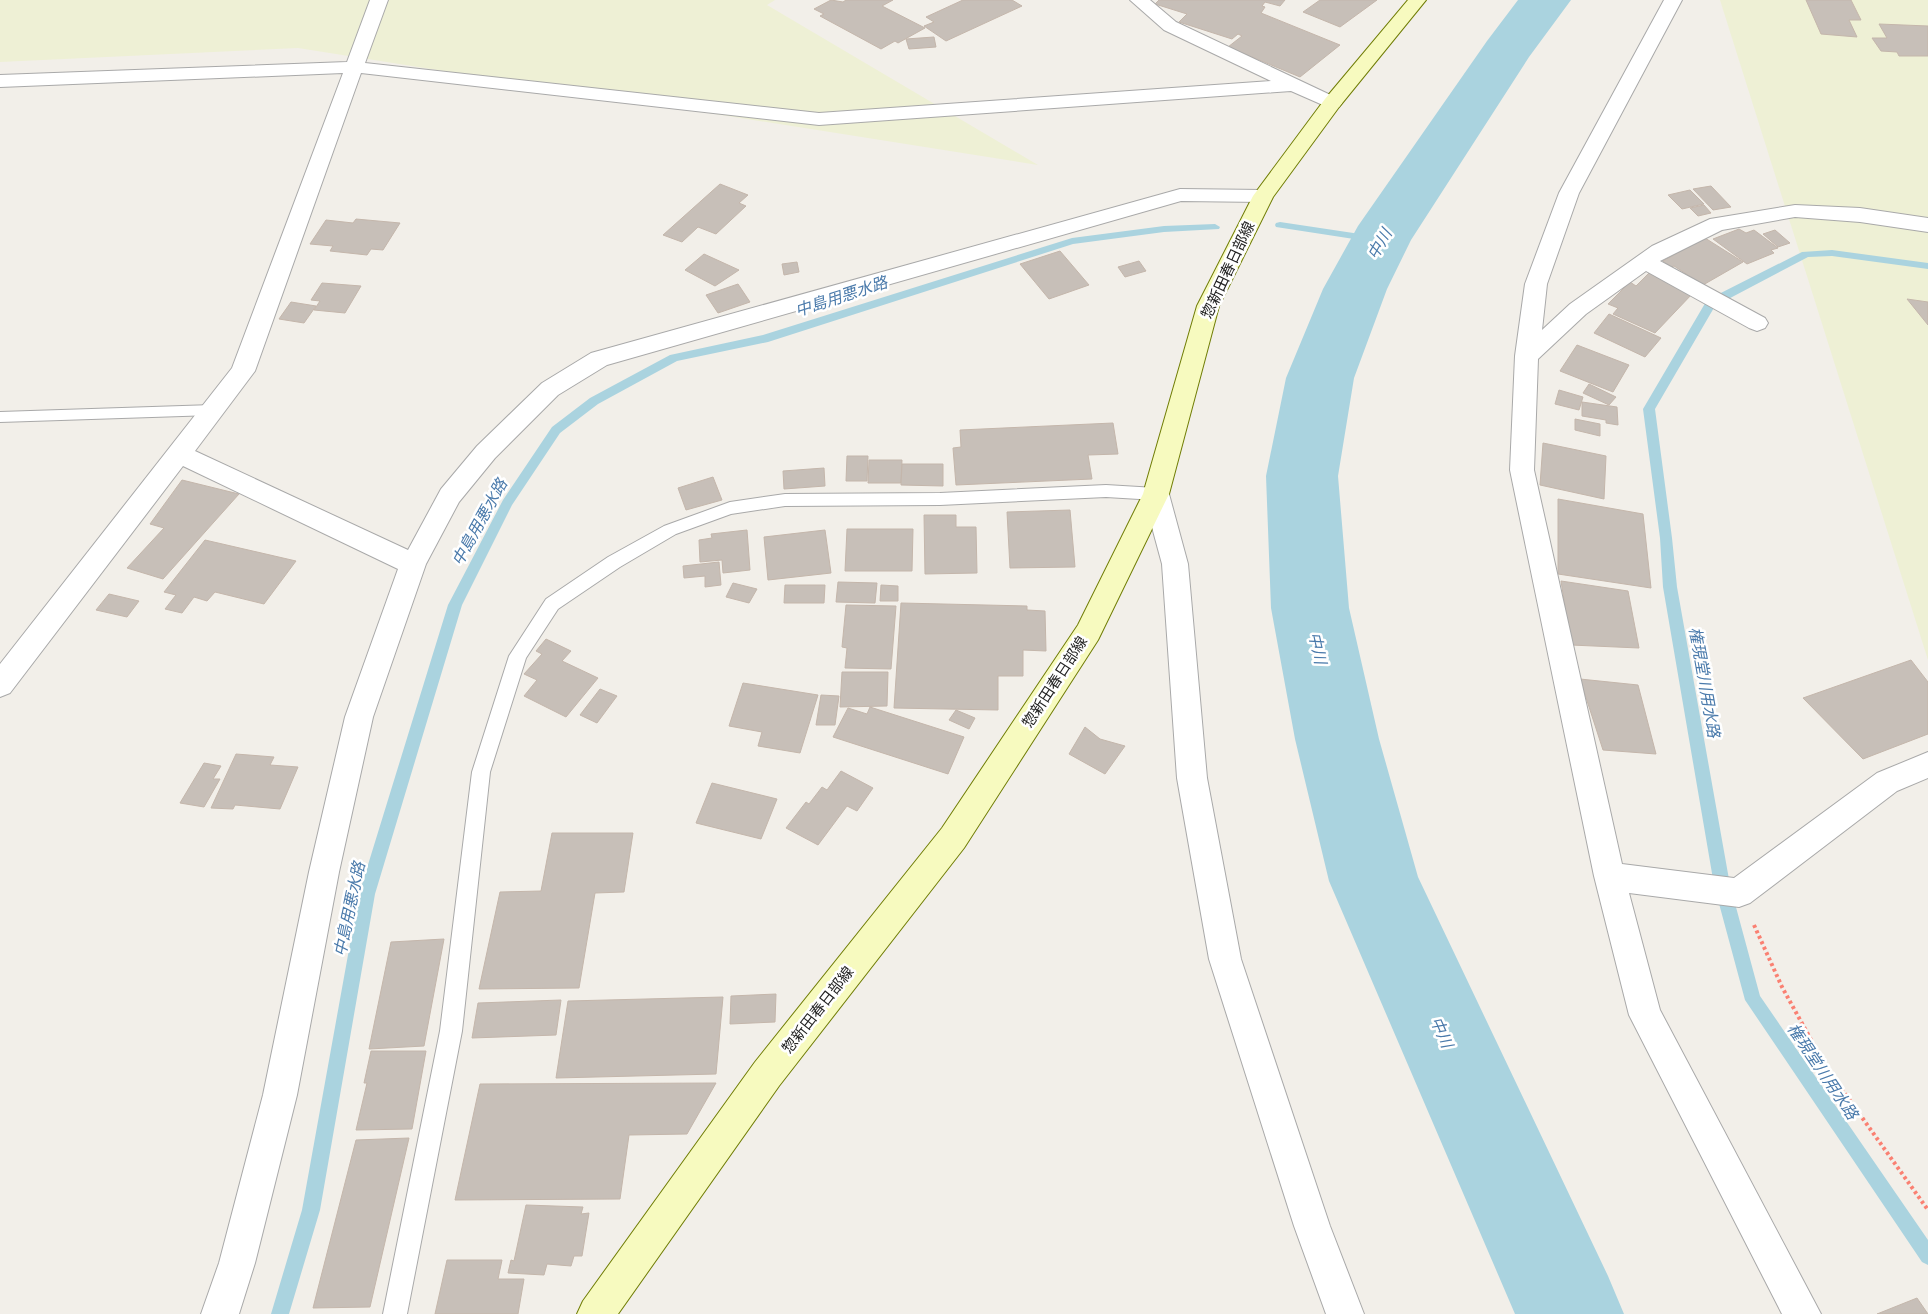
<svg xmlns="http://www.w3.org/2000/svg" width="1928" height="1314" viewBox="0 0 1928 1314" font-family="'Roboto Condensed','Noto Sans JP',sans-serif">
	<style>
		.farmland { fill: #eef0d5 }
		.lines { fill: none; stroke-linecap: round; stroke-linejoin: round }
		.stream { fill: #aad3df; fill-rule: evenodd }
		.river { fill: #aad3df; fill-rule: evenodd }
		.building { fill: #c7bfb8; stroke: #c4b6ab }
		.service-casing { stroke: #a9a9a9; stroke-width: 2 }
		.minor-casing { stroke: #a9a9a9; stroke-width: 2 }
		.secondary-casing { stroke: #707d05; stroke-width: 2 }
		.path { stroke: #fa8072; stroke-width: 4; stroke-dasharray: 3 3; stroke-linecap: butt }
		.service { fill: #fff; fill-rule: evenodd }
		.minor { fill: #fff; fill-rule: evenodd }
		.secondary { fill: #f7fabf; fill-rule: evenodd }
		.labels { text-anchor: middle; stroke-width: 5; stroke-linejoin: round; paint-order: stroke }
		.street-label { font-size: 15px; fill: #222; stroke: #fff }
		.water-label { font-size: 16px; font-style: italic; fill: #4a7aab; stroke: #fff }
	</style>
	<rect width="100%" height="100%" fill="#f2efe9"/>
	<g class="farmland">
		<path d="M 0,0 L 775,0 L 767,5 L 1038,165 L 298,48 L 0,62 Z"/>
		<path d="M 1720,0 L 1928,0 L 1928,660 Z"/>
	</g>
	<g class="lines">
		<g class="stream">
			<path d="M 1280,222 L 1380,237 L 1385,240 L 1380,243 L 1276,227 L 1275,225 L 1276,223 Z"/>
			<path d="M 1215,224 L 1220,227 L 1219,229 L 1164,232 L 1073,244 L 768,342 L 677,361 L 598,404 L 560,433 L 512,505 L 462,605 L 375,894 L 320,1210 L 289,1314 L 271,1314 L 302,1210 L 359,894 L 448,605 L 503,500 L 552,427 L 590,398 L 670,355 L 763,335 L 1072,238 L 1164,226 Z"/>
			<path d="M 1832,250 L 1928,263 L 1928,269 L 1832,256 L 1808,257 L 1715,306 L 1655,409 L 1672,538 L 1677,587 L 1730,885 L 1760,996 L 1928,1240 L 1928,1265 L 1922,1262 L 1745,1000 L 1714,885 L 1663,587 L 1660,538 L 1643,409 L 1707,300 L 1802,252 Z"/>
		</g>
		<path class="river" d="M 1518,0 L 1571,0 L 1529,57 L 1411,240 L 1387,289 L 1354,378 L 1338,476 L 1349,608 L 1379,739 L 1418,877 L 1608,1276 L 1624,1314 L 1515,1314 L 1329,881 L 1295,739 L 1271,608 L 1266,476 L 1286,378 L 1323,289 L 1358,226 L 1487,41 Z"/>
	</g>
	<g class="building">
		<path d="M 831,0 L 843,2 L 846,0 L 893,0 L 882,6 L 925,28 L 898,43 L 895,41 L 881,49 L 820,16 L 824,14 L 814,9 Z"/>
		<path d="M 963,0 L 1012,0 L 1022,6 L 946,41 L 924,26 L 934,22 L 926,17 Z"/>
		<path d="M 1159,0 L 1285,0 L 1280,6 L 1265,2 L 1262,6 L 1265,7 L 1261,13 L 1340,45 L 1300,77 L 1228,47 L 1242,36 L 1238,34 L 1232,39 L 1179,22 L 1187,14 L 1155,4 Z"/>
		<path d="M 1320,0 L 1377,0 L 1340,27 L 1303,12 Z"/>
		<path d="M 1806,0 L 1851,0 L 1861,20 L 1849,20 L 1857,37 L 1821,34 Z"/>
		<path d="M 1879,24 L 1928,26 L 1928,56 L 1899,56 L 1897,52 L 1881,51 L 1872,38 L 1887,38 Z"/>
		<path d="M 934,37 L 936,47 L 909,49 L 906,39 Z"/>
		<path d="M 720,184 L 748,195 L 739,203 L 746,206 L 716,234 L 698,227 L 682,242 L 663,235 Z"/>
		<path d="M 1711,186 L 1731,207 L 1713,210 L 1693,189 Z"/>
		<path d="M 1690,190 L 1704,204 L 1682,209 L 1668,195 Z"/>
		<path d="M 1704,205 L 1711,213 L 1698,216 L 1690,208 Z"/>
		<path d="M 356,219 L 400,223 L 383,250 L 371,249 L 367,255 L 330,251 L 333,246 L 310,244 L 326,220 L 353,223 Z"/>
		<path d="M 1739,229 L 1746,233 L 1754,230 L 1778,248 L 1771,250 L 1774,253 L 1747,264 L 1713,239 Z"/>
		<path d="M 1775,230 L 1790,243 L 1778,247 L 1763,234 Z"/>
		<path d="M 1705,238 L 1743,262 L 1703,285 L 1674,266 L 1671,267 L 1663,261 Z"/>
		<path d="M 1060,251 L 1089,285 L 1049,299 L 1020,264 Z"/>
		<path d="M 704,254 L 739,270 L 715,286 L 685,270 Z"/>
		<path d="M 1139,261 L 1146,271 L 1125,277 L 1118,267 Z"/>
		<path d="M 797,262 L 799,272 L 784,275 L 782,264 Z"/>
		<path d="M 1649,273 L 1693,293 L 1655,333 L 1613,314 L 1618,308 L 1608,304 L 1630,282 L 1636,286 Z"/>
		<path d="M 322,283 L 361,286 L 345,313 L 314,310 L 320,301 L 311,300 Z"/>
		<path d="M 738,284 L 750,302 L 718,313 L 706,295 Z"/>
		<path d="M 1907,299 L 1928,302 L 1928,325 Z"/>
		<path d="M 291,302 L 316,306 L 304,323 L 279,319 Z"/>
		<path d="M 1609,314 L 1661,338 L 1645,357 L 1594,333 Z"/>
		<path d="M 1577,345 L 1629,365 L 1613,392 L 1560,371 Z"/>
		<path d="M 1589,384 L 1616,397 L 1609,405 L 1583,393 Z"/>
		<path d="M 1559,390 L 1583,397 L 1579,410 L 1555,404 Z"/>
		<path d="M 1582,402 L 1617,407 L 1618,425 L 1606,423 L 1606,420 L 1582,416 Z"/>
		<path d="M 1575,419 L 1600,424 L 1600,436 L 1575,430 Z"/>
		<path d="M 1113,423 L 1118,454 L 1088,455 L 1092,479 L 956,485 L 953,448 L 961,447 L 960,430 Z"/>
		<path d="M 1543,443 L 1606,456 L 1604,499 L 1540,485 Z"/>
		<path d="M 847,456 L 868,456 L 867,481 L 846,481 Z"/>
		<path d="M 869,460 L 902,460 L 901,483 L 868,483 Z"/>
		<path d="M 902,464 L 943,464 L 943,486 L 901,485 Z"/>
		<path d="M 824,468 L 825,486 L 784,489 L 783,471 Z"/>
		<path d="M 713,477 L 722,500 L 686,510 L 678,488 Z"/>
		<path d="M 182,480 L 239,494 L 163,579 L 127,568 L 164,528 L 150,524 Z"/>
		<path d="M 1558,499 L 1643,514 L 1651,588 L 1558,574 Z"/>
		<path d="M 1070,510 L 1075,567 L 1010,568 L 1007,512 Z"/>
		<path d="M 924,515 L 956,515 L 956,527 L 976,527 L 977,573 L 925,574 Z"/>
		<path d="M 847,529 L 913,529 L 912,571 L 845,571 Z"/>
		<path d="M 747,530 L 750,570 L 723,573 L 722,560 L 700,562 L 699,540 L 712,538 L 711,534 Z"/>
		<path d="M 825,530 L 831,573 L 768,580 L 764,537 Z"/>
		<path d="M 205,540 L 296,561 L 264,604 L 215,592 L 207,601 L 194,597 L 182,613 L 165,609 L 176,595 L 164,592 Z"/>
		<path d="M 719,562 L 721,585 L 705,587 L 705,576 L 684,578 L 683,566 Z"/>
		<path d="M 1561,581 L 1628,591 L 1639,648 L 1571,645 Z"/>
		<path d="M 838,582 L 877,583 L 875,603 L 836,602 Z"/>
		<path d="M 733,583 L 757,589 L 749,603 L 726,597 Z"/>
		<path d="M 785,585 L 825,585 L 824,603 L 784,603 Z"/>
		<path d="M 881,585 L 898,586 L 898,601 L 880,601 Z"/>
		<path d="M 109,594 L 139,601 L 127,617 L 96,610 Z"/>
		<path d="M 901,603 L 1027,606 L 1027,610 L 1045,611 L 1046,651 L 1023,650 L 1023,676 L 998,676 L 998,710 L 894,708 Z"/>
		<path d="M 846,605 L 896,606 L 891,669 L 845,668 L 847,648 L 842,647 Z"/>
		<path d="M 546,639 L 571,651 L 562,661 L 598,678 L 566,717 L 524,696 L 537,680 L 524,674 L 542,654 L 536,651 Z"/>
		<path d="M 1911,660 L 1928,682 L 1928,734 L 1863,759 L 1803,698 Z"/>
		<path d="M 842,672 L 888,672 L 887,706 L 840,707 Z"/>
		<path d="M 1580,679 L 1638,685 L 1656,754 L 1603,750 Z"/>
		<path d="M 743,683 L 818,695 L 800,753 L 758,746 L 762,732 L 729,726 Z"/>
		<path d="M 600,689 L 617,696 L 597,723 L 580,715 Z"/>
		<path d="M 821,695 L 839,696 L 835,725 L 816,725 Z"/>
		<path d="M 870,707 L 964,737 L 948,774 L 833,737 L 848,708 L 867,714 Z"/>
		<path d="M 956,710 L 975,718 L 969,729 L 949,720 Z"/>
		<path d="M 1085,727 L 1100,739 L 1125,746 L 1105,774 L 1069,754 Z"/>
		<path d="M 236,754 L 274,757 L 270,765 L 298,767 L 280,809 L 235,805 L 233,809 L 211,808 Z"/>
		<path d="M 204,763 L 221,766 L 213,779 L 220,779 L 204,807 L 180,803 Z"/>
		<path d="M 841,771 L 873,788 L 857,811 L 847,806 L 818,845 L 786,828 L 806,802 L 809,804 L 822,787 L 827,790 Z"/>
		<path d="M 712,783 L 777,799 L 761,839 L 696,823 Z"/>
		<path d="M 552,833 L 633,833 L 624,892 L 595,893 L 579,988 L 479,989 L 500,892 L 541,891 Z"/>
		<path d="M 444,939 L 424,1046 L 369,1049 L 391,942 Z"/>
		<path d="M 776,994 L 775,1022 L 730,1024 L 731,996 Z"/>
		<path d="M 723,997 L 716,1074 L 556,1078 L 568,1001 Z"/>
		<path d="M 561,1000 L 556,1035 L 472,1038 L 478,1003 Z"/>
		<path d="M 371,1051 L 426,1051 L 412,1129 L 356,1130 L 367,1083 L 364,1083 Z"/>
		<path d="M 716,1083 L 687,1134 L 629,1135 L 620,1199 L 455,1200 L 480,1084 Z"/>
		<path d="M 409,1138 L 370,1307 L 313,1308 L 356,1140 Z"/>
		<path d="M 526,1205 L 583,1207 L 581,1214 L 589,1213 L 582,1256 L 574,1256 L 571,1266 L 547,1264 L 544,1275 L 508,1273 L 511,1260 L 514,1261 Z"/>
		<path d="M 447,1260 L 502,1260 L 498,1279 L 524,1279 L 518,1314 L 435,1314 Z"/>
		<path d="M 1917,1298 L 1928,1314 L 1877,1314 Z"/>
	</g>
	<g class="lines">
		<g class="service-casing">
			<g id="service">
				<path d="M 213,405 L 218,406 L 221,410 L 218,414 L 213,415 L 0,422 L 0,412 Z"/>
				<path d="M 1106,485 L 1156,488 L 1162,490 L 1164,494 L 1162,498 L 1156,500 L 1106,497 L 940,505 L 785,506 L 731,514 L 676,534 L 620,567 L 558,609 L 526,658 L 490,772 L 462,1031 L 407,1314 L 383,1314 L 440,1031 L 472,772 L 509,656 L 546,599 L 608,557 L 664,526 L 730,502 L 785,494 L 940,493 Z"/>
			</g>
		</g>
		<g class="minor-casing">
			<g id="minor">
				<path d="M 370,0 L 388,0 L 365,63 L 819,113 L 1271,81 L 1164,30 L 1130,0 L 1150,0 L 1176,22 L 1339,99 L 1342,103 L 1339,107 L 1332,109 L 1291,91 L 819,125 L 361,73 L 255,371 L 195,451 L 408,550 L 441,489 L 477,446 L 542,383 L 591,353 L 1180,189 L 1263,190 L 1270,192 L 1273,196 L 1270,200 L 1263,202 L 1181,201 L 607,365 L 558,395 L 495,458 L 459,502 L 426,564 L 373,717 L 339,872 L 297,1095 L 255,1263 L 239,1314 L 201,1314 L 219,1263 L 263,1095 L 309,872 L 345,717 L 398,569 L 183,466 L 10,693 L 0,697 L 0,664 L 232,368 L 343,73 L 0,87 L 0,75 L 347,62 Z"/>
				<path d="M 1664,0 L 1682,0 L 1579,193 L 1547,284 L 1542,330 L 1570,304 L 1652,246 L 1710,219 L 1795,205 L 1860,208 L 1928,218 L 1928,232 L 1860,222 L 1795,217 L 1722,230 L 1660,261 L 1765,318 L 1768,323 L 1765,328 L 1757,331 L 1749,328 L 1646,271 L 1586,314 L 1538,359 L 1534,470 L 1622,864 L 1734,878 L 1877,773 L 1928,752 L 1928,778 L 1897,791 L 1750,903 L 1739,907 L 1629,893 L 1660,1010 L 1821,1314 L 1782,1314 L 1629,1015 L 1594,876 L 1510,470 L 1515,356 L 1525,284 L 1559,193 Z"/>
				<path d="M 1156,485 L 1165,487 L 1169,494 L 1188,564 L 1207,778 L 1241,959 L 1330,1226 L 1364,1314 L 1326,1314 L 1294,1226 L 1209,959 L 1177,778 L 1162,564 L 1143,494 L 1147,487 Z"/>
			</g>
		</g>
		<g class="secondary-casing">
			<path id="secondary" d="M 1408,0 L 1426,0 L 1339,107 L 1273,197 L 1219,306 L 1169,494 L 1098,640 L 964,848 L 779,1086 L 618,1314 L 577,1314 L 583,1301 L 755,1062 L 942,828 L 1078,625 L 1143,494 L 1197,306 L 1253,196 L 1325,99 Z"/>
		</g>
		<path class="path" d="M 1754,925 L 1782,987 L 1826,1067 L 1928,1210"/>
		<use href="#service" class="service"/>
		<use href="#minor" class="minor"/>
		<use href="#secondary" class="secondary"/>
	</g>
	<g class="labels">
		<g class="street-label">
			<text transform="translate(1228 270) rotate(-65)" y="5">惣新田春日部線</text>
			<text transform="translate(1055 682) rotate(-57)" y="5">惣新田春日部線</text>
			<text transform="translate(818 1010) rotate(-52)" y="5">惣新田春日部線</text>
		</g>
		<g class="water-label">
			<text transform="translate(1379 244) rotate(-60)" y="6">中川</text>
			<text transform="translate(841 296) rotate(-18)" y="6">中島用悪水路</text>
			<text transform="translate(479 522) rotate(-61)" y="6">中島用悪水路</text>
			<text transform="translate(1318 648) rotate(78)" y="6">中川</text>
			<text transform="translate(1705 682) rotate(80)" y="6">権現堂川用水路</text>
			<text transform="translate(349 909) rotate(-78)" y="6">中島用悪水路</text>
			<text transform="translate(1442 1032) rotate(66)" y="6">中川</text>
			<text transform="translate(1823 1071) rotate(56)" y="6">権現堂川用水路</text>
		</g>
	</g>
</svg>
